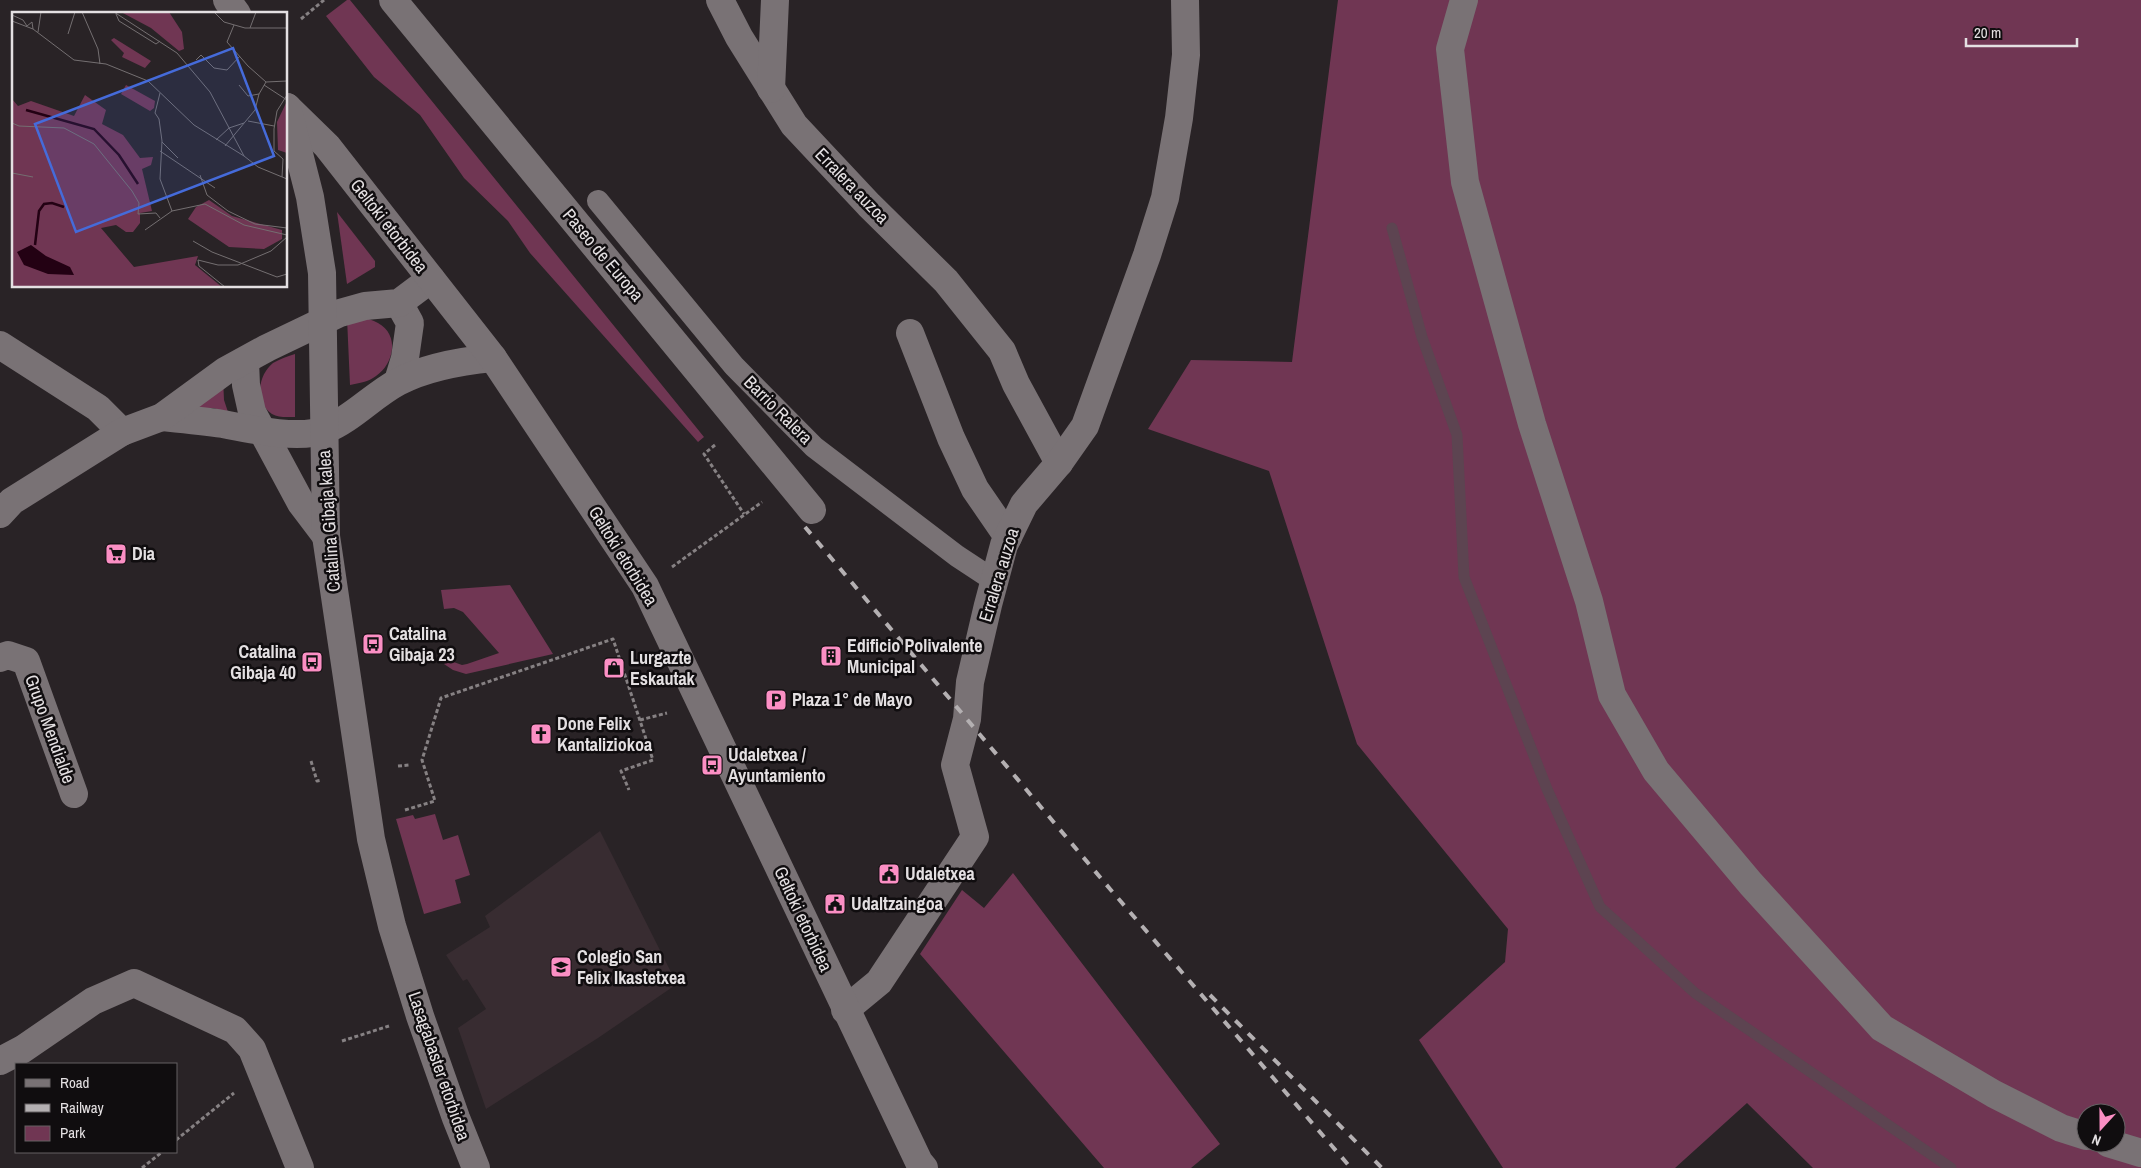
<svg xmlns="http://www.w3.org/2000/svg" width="2141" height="1168" viewBox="0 0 2141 1168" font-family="'Archivo Narrow',sans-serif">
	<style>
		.built { fill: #382c31 }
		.green { fill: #703653; fill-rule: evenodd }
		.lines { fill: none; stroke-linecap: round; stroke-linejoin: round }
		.stream { stroke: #5d4451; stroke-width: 11 }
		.path { stroke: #868183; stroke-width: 3; stroke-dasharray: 4 2.5; stroke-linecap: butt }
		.lane { stroke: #797275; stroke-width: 22 }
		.street { stroke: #797275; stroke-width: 28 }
		.secondary { stroke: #797275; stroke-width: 28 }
		.rail { stroke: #b4b0b2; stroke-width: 4; stroke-dasharray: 9 9; stroke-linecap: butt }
		.labels { text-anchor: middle; stroke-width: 5; stroke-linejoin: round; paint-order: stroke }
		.street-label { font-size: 18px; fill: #e4e0e2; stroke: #100d0f }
		.poi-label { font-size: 18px; font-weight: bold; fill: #e4e0e2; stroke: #100d0f; text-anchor: start }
		.inset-river { fill: none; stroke: #230113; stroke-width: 2.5 }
		.inset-road { fill: none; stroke: #746f71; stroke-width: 1 }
		.view { fill: #456bda; fill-opacity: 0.15; stroke: #456bda; stroke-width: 2.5 }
		.inset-edge { fill: none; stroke: #e4e0e2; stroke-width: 2.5 }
	</style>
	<rect width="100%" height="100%" fill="#292326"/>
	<path class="built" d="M 600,831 L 677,984 L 598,1038 L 486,1109 L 458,1028 L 486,1009 L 467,979 L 463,981 L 446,955 L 490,927 L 485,916 Z"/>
	<g class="green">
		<path d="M 347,0 L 350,0 L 704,437 L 698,442 L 530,253 L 508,221 L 464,178 L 420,115 L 374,77 L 326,16 Z"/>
		<path d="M 1338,0 L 2141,0 L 2141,1168 L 1813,1168 L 1747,1103 L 1675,1168 L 1503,1168 L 1419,1040 L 1505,962 L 1508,929 L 1357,744 L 1269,471 L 1148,429 L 1191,360 L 1292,362 ZM 2086,1113 L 2116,1113 L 2116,1143 L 2086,1143 Z"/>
		<path d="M 337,212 L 375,261 L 375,267 L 347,284 Z"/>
		<path d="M 359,316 C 366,318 373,320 378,323 C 400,335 394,364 376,376 C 368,382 360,383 350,385 L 347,318 Z"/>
		<path d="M 295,354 L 295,417 C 288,417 278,418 272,414 C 254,402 258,375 273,363 C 280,359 288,356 295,354 Z"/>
		<path d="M 223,378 L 224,400 L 228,412 L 213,408 L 197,409 Z"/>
		<path d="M 510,585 L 553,654 L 466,674 L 453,670 L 444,664 L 448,660 L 462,665 L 467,664 L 499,653 L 463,612 L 454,608 L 444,609 L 441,590 Z"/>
		<path d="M 435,814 L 443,840 L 458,835 L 470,875 L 455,880 L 461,903 L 424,914 L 396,819 L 413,815 L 415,819 Z"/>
		<path d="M 1013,873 L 1220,1144 L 1191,1168 L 1104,1168 L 920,954 L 962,890 L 984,908 Z"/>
	</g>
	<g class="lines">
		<path class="stream" d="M 1392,228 L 1422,337 L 1457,435 L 1464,577 L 1547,789 L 1600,907 L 1695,993 L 1951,1168"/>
		<g class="path">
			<path d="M 301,19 L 324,0"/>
			<path d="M 715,445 L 704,454 L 744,514"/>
			<path d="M 672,567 L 762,502"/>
			<path d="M 640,720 L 667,713"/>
			<path d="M 311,761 L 317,781 L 322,780"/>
			<path d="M 398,766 L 409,765"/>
			<path d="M 405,810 L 435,801 L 422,760 L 441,698 L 613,639 L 653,760 L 621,771 L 629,790"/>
			<path d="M 342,1041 L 389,1026"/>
			<path d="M 176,1140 L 234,1093"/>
			<path d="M 142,1168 L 162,1152"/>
		</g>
		<path class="lane" d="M 598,201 L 734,366 L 814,447 L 957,556 L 995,581"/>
		<g class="street">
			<path d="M 393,0 L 812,510"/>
			<path d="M 720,0 L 739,37 L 794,125 L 869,205 L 946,281 L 1002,351 L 1016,384 L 1059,463"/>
			<path d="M 1464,0 L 1450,49 L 1465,182 L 1532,424 L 1589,601 L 1612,695 L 1656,771 L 1751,884 L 1882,1028 L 1994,1094 L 2061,1128 L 2086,1136"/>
			<path d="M 771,89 L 775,0"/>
			<path d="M 910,333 L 951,438 L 975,489 L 1008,537"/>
			<path d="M 0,345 L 98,408 L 122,432"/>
			<path d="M 245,361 L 246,385 L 252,412 L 301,503 L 326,536"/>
			<path d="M 398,381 L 405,358 L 410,323 L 399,303"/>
			<path d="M 162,417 C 182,419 203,421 223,424 C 249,429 299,440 325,430 C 352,419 372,396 398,382 C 426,367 462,361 493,358"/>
			<path d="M 0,514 L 12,501 L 122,432 L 162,417 L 225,371 L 267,348 L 340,313 L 365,306 L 399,303 L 431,279"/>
			<path d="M 0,658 L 8,655 L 26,661 L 74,794"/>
			<path d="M 845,1010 L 879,982 L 975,837 L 955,765 L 967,719 L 970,682 L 988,605 L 1004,545 L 1024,504 L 1059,463 L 1085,426 L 1147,255 L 1165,198 L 1179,118 L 1186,55 L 1185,0"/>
			<path d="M 0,1061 L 23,1049 L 93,1001 L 134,983 L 235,1030 L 252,1049 L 300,1168"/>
			<path d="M 2108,1143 L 2141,1153"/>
		</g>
		<g class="secondary">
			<path d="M 227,0 L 237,14"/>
			<path d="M 287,107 L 327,146 L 493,358 L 645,586 L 919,1162 L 924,1168"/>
			<path d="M 287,107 L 310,197 L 322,273 L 326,536 L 371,839 L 392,926 L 420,1016 L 456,1118 L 476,1168"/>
		</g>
		<g class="rail">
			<path d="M 805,527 L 1110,889 L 1351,1168"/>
			<path d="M 1210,995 L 1382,1168"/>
		</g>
	</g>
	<defs>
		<g id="supermarket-square" transform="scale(1.125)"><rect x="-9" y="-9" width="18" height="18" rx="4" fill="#fb8fc4" stroke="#100d0f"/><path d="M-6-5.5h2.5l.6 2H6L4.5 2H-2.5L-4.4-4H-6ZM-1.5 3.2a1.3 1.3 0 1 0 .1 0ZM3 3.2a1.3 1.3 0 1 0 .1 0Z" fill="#111"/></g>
		<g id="bus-square" transform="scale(1.125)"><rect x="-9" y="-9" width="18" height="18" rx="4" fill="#fb8fc4" stroke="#100d0f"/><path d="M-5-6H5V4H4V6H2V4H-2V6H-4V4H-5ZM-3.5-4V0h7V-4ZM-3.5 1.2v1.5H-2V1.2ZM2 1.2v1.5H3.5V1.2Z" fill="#111"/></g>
		<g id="building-square" transform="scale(1.125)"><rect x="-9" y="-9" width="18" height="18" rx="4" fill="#fb8fc4" stroke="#100d0f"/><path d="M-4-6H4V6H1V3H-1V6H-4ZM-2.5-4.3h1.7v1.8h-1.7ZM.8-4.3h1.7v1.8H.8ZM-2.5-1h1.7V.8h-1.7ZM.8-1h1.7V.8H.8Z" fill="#111"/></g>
		<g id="shop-square" transform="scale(1.125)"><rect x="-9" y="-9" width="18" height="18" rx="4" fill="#fb8fc4" stroke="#100d0f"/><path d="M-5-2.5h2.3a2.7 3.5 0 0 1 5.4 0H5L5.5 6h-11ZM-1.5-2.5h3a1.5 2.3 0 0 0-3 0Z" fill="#111"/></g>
		<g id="parking-square" transform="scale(1.125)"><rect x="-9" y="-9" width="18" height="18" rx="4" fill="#fb8fc4" stroke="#100d0f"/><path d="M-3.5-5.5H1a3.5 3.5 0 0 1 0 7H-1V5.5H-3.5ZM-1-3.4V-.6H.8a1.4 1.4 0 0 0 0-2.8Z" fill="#111"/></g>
		<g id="church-square" transform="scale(1.125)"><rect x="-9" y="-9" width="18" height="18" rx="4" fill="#fb8fc4" stroke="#100d0f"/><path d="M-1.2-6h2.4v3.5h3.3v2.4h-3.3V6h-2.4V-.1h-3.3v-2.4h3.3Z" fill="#111"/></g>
		<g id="civic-square" transform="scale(1.125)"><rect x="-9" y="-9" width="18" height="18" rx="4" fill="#fb8fc4" stroke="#100d0f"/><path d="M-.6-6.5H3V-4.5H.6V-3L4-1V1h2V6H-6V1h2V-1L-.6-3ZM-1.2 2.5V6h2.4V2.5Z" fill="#111"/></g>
		<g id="school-square" transform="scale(1.125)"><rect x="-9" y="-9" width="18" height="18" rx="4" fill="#fb8fc4" stroke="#100d0f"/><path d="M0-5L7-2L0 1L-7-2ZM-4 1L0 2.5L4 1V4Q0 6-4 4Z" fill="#111"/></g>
	</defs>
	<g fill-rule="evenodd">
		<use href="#supermarket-square" x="116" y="554"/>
		<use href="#bus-square" x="373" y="644"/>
		<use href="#building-square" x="831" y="656"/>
		<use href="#bus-square" x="312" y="662"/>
		<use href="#shop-square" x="614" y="668"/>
		<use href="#parking-square" x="776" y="700"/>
		<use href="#church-square" x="541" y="734"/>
		<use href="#bus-square" x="712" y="765"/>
		<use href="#civic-square" x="889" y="874"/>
		<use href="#civic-square" x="835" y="904"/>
		<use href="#school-square" x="561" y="967"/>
	</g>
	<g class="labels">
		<g class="street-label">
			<text transform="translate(852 186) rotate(46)" y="6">Erralera auzoa</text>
			<text transform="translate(389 226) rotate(52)" y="6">Geltoki etorbidea</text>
			<text transform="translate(603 255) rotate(50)" y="6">Paseo de Europa</text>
			<text transform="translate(778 410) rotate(45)" y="6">Barrio Ralera</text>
			<text transform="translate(329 521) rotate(-94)" y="6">Catalina Gibaja kalea</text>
			<text transform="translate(623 556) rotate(58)" y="6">Geltoki etorbidea</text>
			<text transform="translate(999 575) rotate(-73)" y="6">Erralera auzoa</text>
			<text transform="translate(50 729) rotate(70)" y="6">Grupo Mendialde</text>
			<text transform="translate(803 919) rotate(65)" y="6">Geltoki etorbidea</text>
			<text transform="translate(439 1066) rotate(71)" y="6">Lasagabaster etorbidea</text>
		</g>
		<g class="poi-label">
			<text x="132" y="560">Dia</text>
			<text x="389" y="640">Catalina<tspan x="389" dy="21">Gibaja 23</tspan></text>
			<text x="847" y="652">Edificio Polivalente<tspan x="847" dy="21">Municipal</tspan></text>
			<text x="296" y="658" text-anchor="end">Catalina<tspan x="296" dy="21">Gibaja 40</tspan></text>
			<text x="630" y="664">Lurgazte<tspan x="630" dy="21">Eskautak</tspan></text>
			<text x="792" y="706">Plaza 1° de Mayo</text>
			<text x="557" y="730">Done Felix<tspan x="557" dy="21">Kantaliziokoa</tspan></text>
			<text x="728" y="761">Udaletxea /<tspan x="728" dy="21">Ayuntamiento</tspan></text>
			<text x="905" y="880">Udaletxea</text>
			<text x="851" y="910">Udaltzaingoa</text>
			<text x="577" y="963">Colegio San<tspan x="577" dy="21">Felix Ikastetxea</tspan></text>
		</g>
	</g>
	<g transform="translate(12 12)">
		<rect width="275" height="275" fill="#292326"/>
		<path d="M 109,0 L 157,0 L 170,20 L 172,37 L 167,39 L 139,16 ZM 102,26 L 139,49 L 133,56 L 110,45 L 112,41 L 99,28 ZM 114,73 L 143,89 L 142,96 L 138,99 L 109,82 ZM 73,83 L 94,98 L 90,112 L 111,123 L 128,146 L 141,145 L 139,153 L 130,157 L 140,199 L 128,201 L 128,211 L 121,220 L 114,220 L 104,213 L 89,216 L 122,255 L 186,244 L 183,253 L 210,275 L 0,275 L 0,87 L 6,94 L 19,89 L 62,104 ZM 275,89 L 275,141 L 266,138 L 265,110 ZM 197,188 L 220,204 L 270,218 L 270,227 L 252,237 L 217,235 L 176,207 L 184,195 Z" fill="#703653"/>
		<path d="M 19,233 L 34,244 L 58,255 L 62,263 L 36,262 L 12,253 L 5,240 Z" fill="#230113"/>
		<path class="inset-river" d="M 14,98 L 82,117 L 107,143 L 126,172M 23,233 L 27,199 L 32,192 L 40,191 L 52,195"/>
		<path class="inset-road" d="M 70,0 L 86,37 L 88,52M 102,0 L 165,41 L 198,80 L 232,144 L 246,155 L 275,167M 202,0 L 212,10 L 233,16 L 275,16M 104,2 L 107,9 L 144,32 L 148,29M 0,3 L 11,8 L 15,14 L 20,10 L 21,17M 0,9 L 21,17 L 62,48 L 94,52 L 136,69 L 182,113 L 232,144M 222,13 L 215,30 L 236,54 L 254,70 L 275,69M 238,16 L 244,0M 26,20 L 29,0M 56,22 L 63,0M 184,48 L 189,43 L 202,56 L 215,58 L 228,44M 227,73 L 236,84 L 247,82M 252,73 L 275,88M 148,81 L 143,101 L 147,107 L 150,129 L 148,167 L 160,199M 236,109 L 262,114M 0,111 L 7,114 L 52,116 L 82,132 L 120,179 L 127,191 L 126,202 L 144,201 L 148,206M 204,128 L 217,116 L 232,111M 150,130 L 166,146M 213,134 L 243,98 L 247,82 L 254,70M 148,139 L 203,176M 0,161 L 21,165M 188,163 L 195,183 L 216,199 L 243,212 L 275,216M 270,165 L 271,147 L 262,139 L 262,117 L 265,99 L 275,83M 133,218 L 160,199 L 193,192 L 232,213 L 275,223M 181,229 L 200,240 L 265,265 L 275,262M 213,275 L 187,254 L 186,248 L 206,253 L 226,253 L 259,239 L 275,225"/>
		<path class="view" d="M 221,36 L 262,144 L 64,220 L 23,112 Z"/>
		<rect width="275" height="275" class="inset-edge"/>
	</g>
	<rect x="15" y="1063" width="162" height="90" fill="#100d0f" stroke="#656163"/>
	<rect x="25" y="1079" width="25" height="8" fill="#797275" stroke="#656163"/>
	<text x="60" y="1088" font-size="15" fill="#e4e0e2">Road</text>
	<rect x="25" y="1104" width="25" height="8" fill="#b4b0b2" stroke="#656163"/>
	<text x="60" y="1113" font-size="15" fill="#e4e0e2">Railway</text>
	<rect x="25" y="1126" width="25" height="15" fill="#703653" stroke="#656163"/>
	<text x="60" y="1138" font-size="15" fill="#e4e0e2">Park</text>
	<g transform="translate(2101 1128) rotate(201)"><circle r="24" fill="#100d0f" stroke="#656163"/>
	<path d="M0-4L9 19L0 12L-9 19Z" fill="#fb8fc4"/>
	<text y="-8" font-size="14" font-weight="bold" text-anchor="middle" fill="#e4e0e2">N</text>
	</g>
	<path d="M1966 38v8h111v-8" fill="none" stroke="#e4e0e2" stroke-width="2.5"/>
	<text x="1974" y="38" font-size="15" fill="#e4e0e2" stroke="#100d0f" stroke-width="4" paint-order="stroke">20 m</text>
</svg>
